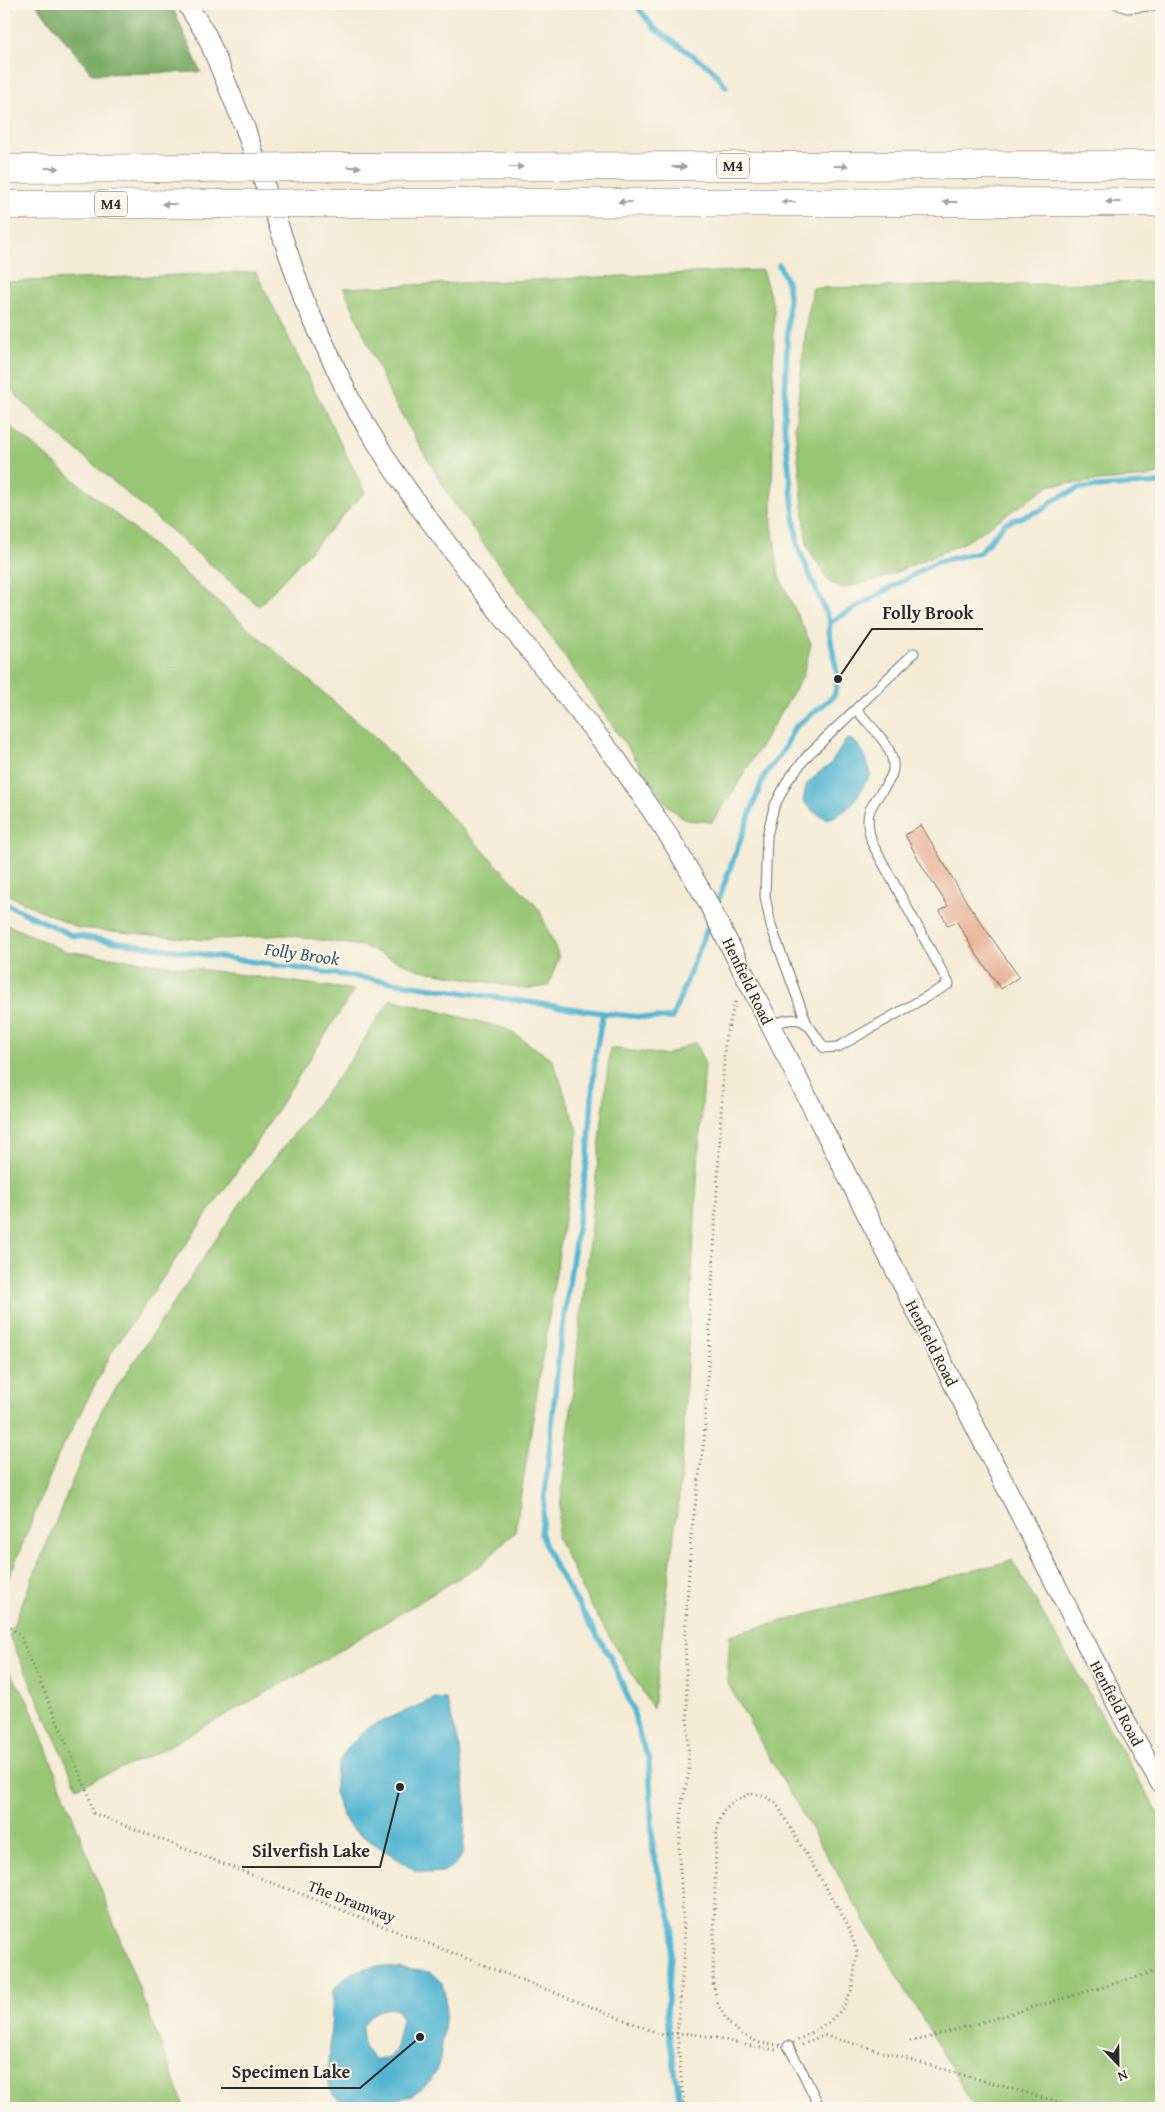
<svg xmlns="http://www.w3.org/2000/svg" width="1165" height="2112" viewBox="0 0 1165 2112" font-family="'Gentium Book Plus',serif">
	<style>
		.green { fill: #98c675; stroke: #627850 }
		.forest { fill: #7aab66; stroke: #526b48 }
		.water { fill: #52b5d1; stroke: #3e707e; fill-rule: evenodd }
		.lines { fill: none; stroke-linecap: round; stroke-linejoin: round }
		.stream { stroke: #52b5d1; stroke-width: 5.5 }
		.building { fill: #e7b195 }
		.service-casing { stroke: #716e66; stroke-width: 11 }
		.minor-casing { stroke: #716e66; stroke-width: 21 }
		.motorway-casing { stroke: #716e66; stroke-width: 29 }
		.path { stroke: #716e66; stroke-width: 3; stroke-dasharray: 1 4; stroke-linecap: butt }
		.service { stroke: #fff; stroke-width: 9 }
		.minor { stroke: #fff; stroke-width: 19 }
		.motorway { stroke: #fff; stroke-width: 28 }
		.motorway-bridge-casing { stroke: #716e66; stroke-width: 29; stroke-linecap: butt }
		.motorway-bridge { stroke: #fff; stroke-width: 28 }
		.oneway { fill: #a0a0a0 }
		.labels { text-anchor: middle; stroke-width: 4; stroke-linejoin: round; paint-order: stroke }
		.shield { fill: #fbf7ec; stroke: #696865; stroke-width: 1 }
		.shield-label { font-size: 15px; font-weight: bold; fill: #2b2b2b }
		.street-label { font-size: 16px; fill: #2b2b2b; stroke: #fbf7ec }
		.water-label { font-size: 18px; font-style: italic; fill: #395b65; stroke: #fbf7ec }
		.leader { fill: none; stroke: #2b2b2b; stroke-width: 2 }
		.callout-dot { fill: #2b2b2b; stroke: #fbf7ec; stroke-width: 2 }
		.callout-label { font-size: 18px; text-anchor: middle; font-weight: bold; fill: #2b2b2b; stroke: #fbf7ec; stroke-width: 4; stroke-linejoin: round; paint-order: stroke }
	</style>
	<rect width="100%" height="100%" fill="#fbf7ec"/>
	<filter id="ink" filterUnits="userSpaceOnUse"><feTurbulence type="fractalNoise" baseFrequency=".02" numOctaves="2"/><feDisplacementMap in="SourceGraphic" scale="10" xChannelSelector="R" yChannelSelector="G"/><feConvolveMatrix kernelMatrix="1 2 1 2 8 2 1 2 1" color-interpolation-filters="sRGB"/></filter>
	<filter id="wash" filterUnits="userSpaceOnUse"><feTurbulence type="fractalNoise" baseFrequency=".0096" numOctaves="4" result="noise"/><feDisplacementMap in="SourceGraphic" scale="20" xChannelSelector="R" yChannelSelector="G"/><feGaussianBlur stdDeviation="1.12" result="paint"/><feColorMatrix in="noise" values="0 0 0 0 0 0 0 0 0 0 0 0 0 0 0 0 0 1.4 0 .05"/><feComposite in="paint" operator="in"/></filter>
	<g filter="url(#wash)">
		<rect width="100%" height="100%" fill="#f4ebd5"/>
		<g class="green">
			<path d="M 762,270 L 774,308 L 772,523 L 779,576 L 811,644 L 803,676 L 731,795 L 712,822 L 686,820 L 668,806 L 537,617 L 453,502 L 391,397 L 344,288 Z"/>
			<path d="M 256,272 L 365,492 L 259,606 L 39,418 L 4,383 L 4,282 Z"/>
			<path d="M 1161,282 L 1161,473 L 1147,477 L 1051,485 L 966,542 L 880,579 L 842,588 L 829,582 L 807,546 L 795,426 L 807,319 L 813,288 Z"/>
			<path d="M 4,421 L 130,526 L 376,738 L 539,909 L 559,957 L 548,986 L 526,989 L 420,970 L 362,946 L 286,935 L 206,940 L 78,928 L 4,893 Z"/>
			<path d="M 4,923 L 65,951 L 354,990 L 248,1155 L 113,1350 L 58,1456 L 4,1590 Z"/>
			<path d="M 391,999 L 507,1029 L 553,1060 L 578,1132 L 515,1532 L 482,1564 L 295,1677 L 154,1754 L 77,1787 L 9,1635 L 102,1409 L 246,1195 L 345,1068 Z"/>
			<path d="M 695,1042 L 705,1064 L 697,1179 L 681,1477 L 653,1709 L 588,1601 L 557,1537 L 610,1048 L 666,1055 Z"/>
			<path d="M 1012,1560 L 1161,1818 L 1161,2108 L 975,2108 L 769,1757 L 727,1682 L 730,1635 Z"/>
			<path d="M 4,1663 L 28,1701 L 181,2097 L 184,2108 L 4,2108 Z"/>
		</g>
		<path class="forest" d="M 36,4 L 171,4 L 201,72 L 92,74 Z"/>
		<g class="water">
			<path d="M 850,739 C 863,745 868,762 871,775 C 857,794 852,813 827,819 L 814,812 L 803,801 L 806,785 L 817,774 L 830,765 L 846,740 Z"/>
			<path d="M 435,1698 L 446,1699 L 460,1748 L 466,1805 L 463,1853 L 455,1865 L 443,1872 L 429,1873 L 416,1871 L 352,1829 L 343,1817 L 335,1795 L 335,1779 L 339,1762 L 348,1747 L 367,1728 Z"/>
			<path d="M 378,1966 L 430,1972 L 442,1983 L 445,1995 L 446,2014 L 439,2066 L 430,2082 L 411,2096 L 393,2100 L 344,2102 L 333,2095 L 328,2083 L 333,1990 C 347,1973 356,1969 378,1966 ZM 396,2008 L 402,2019 L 395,2051 L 387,2059 L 374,2059 L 364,2047 L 362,2027 C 373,2012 376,2009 396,2008 Z"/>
		</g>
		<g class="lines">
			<g class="stream">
				<path d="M 635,4 L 655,29 L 712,69 L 726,87"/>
				<path d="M 779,265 L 787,282 L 789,295 L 784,422 L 792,498 L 798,547 L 830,622"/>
				<path d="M 4,903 L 71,935 L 603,1013"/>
				<path d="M 715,909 L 764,776 L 783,751 L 794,728 L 834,696 L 838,679 L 829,630 L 830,622 L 936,562 L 980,552 L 1005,523 L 1042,510 L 1055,499 L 1080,488 L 1161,483"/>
				<path d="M 678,2108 L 679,2096 L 669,2035 L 667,2011 L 673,1927 L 653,1852 L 649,1759 L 641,1740 L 632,1707 L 611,1658 L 553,1563 L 541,1535 L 559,1352 L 588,1154 L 595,1056 L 603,1013 L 650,1018 L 672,1018 L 711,919"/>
			</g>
		</g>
		<g id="blocks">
			<path class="building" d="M 921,825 L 968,904 L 1019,977 L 1001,989 L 974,951 L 957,922 L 948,926 L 940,911 L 948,906 L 925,871 L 905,835 Z"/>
		</g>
	</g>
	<g filter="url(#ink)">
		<use href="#blocks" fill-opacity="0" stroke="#716e66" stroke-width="1"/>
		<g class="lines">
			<g class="service-casing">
				<g id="service">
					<path d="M 1117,4 L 1127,8 L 1161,5"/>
					<path d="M 807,1024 L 771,926 L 765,896 L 767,836 L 774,807 L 788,780 L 808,755 L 914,653"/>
					<path d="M 770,1025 C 805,1013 805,1020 824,1048 L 838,1047 L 949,984 L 872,843 C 870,834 866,823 869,813 C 875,792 901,779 891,755 C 885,738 867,723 856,709"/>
					<path d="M 788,2046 L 802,2071 L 818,2104 L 823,2108"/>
				</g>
			</g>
			<g class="minor-casing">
				<path id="minor" d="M 187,4 L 207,36 L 245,128 L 306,305 L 352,403 L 391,466 L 423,512 L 498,611 L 618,761 L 672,841 L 706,899 L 1129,1728 L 1161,1784"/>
			</g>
			<g class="motorway-casing">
				<g id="motorway">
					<path d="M 305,167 L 1161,165"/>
					<path d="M 4,169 L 202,168"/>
					<path d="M 313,203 L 1161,202"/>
					<path d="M 4,205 L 218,204"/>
				</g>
			</g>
			<g class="path">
				<path d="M 4,1619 L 21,1638 L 89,1795 L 93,1813 L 663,2035 C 700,2028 739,2047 777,2050"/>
				<path d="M 752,1793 L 766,1797 L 776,1803 L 848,1925 L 857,1952 L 852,1989 L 843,2008 L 828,2023 L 788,2046 L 760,2043 L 743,2035 L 729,2024 L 718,2005 L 713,1983 L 716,1839 C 720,1809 724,1805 752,1793 Z"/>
				<path d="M 910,2041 L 924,2039 L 1161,1970"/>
				<path d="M 802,2045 L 823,2035 L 1080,2108"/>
				<path d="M 684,2108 L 677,2032 L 685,1947 L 679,1853 L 682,1803 L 689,1772 L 685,1637 L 691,1536 L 704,1441 L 725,1039 L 736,999"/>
			</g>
			<use href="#service" class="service"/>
			<use href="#minor" class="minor"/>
			<use href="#motorway" class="motorway"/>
			<g class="motorway-bridge-casing">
				<g id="motorway-bridge">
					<path d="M 202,168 L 305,167"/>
					<path d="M 218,204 L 313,203"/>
				</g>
			</g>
			<use href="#motorway-bridge" class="motorway-bridge"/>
		</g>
		<defs><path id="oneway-solid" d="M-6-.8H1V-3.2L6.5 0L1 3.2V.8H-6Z" transform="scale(1.25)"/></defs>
		<g class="oneway">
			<use href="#oneway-solid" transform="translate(841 166)"/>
			<use href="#oneway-solid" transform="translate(354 167)"/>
			<use href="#oneway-solid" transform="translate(516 167)"/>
			<use href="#oneway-solid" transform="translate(679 167)"/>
			<use href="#oneway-solid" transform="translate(52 168)"/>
			<use href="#oneway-solid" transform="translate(625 202) rotate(-180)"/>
			<use href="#oneway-solid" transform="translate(788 202) rotate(-180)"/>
			<use href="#oneway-solid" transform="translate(950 202) rotate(-180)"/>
			<use href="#oneway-solid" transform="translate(1113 202) rotate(-180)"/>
			<use href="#oneway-solid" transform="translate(169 204) rotate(180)"/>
		</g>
	</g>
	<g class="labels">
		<g class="shield">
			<rect x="717" y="153.5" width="32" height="25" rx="4"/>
			<rect x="95" y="191.5" width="32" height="25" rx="4"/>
		</g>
		<g class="shield-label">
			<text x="733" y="171">M4</text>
			<text x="111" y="209">M4</text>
		</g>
		<g class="street-label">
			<text transform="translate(748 981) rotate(64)" y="6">Henfield Road</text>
			<text transform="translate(932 1343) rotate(63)" y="6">Henfield Road</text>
			<text transform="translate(1117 1703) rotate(62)" y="6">Henfield Road</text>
			<text transform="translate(352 1901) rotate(21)" y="6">The Dramway</text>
		</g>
		<g class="water-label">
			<text transform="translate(302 954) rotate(8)" y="6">Folly Brook</text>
		</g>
	</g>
	<path class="leader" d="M838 679L872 629H983M400 1787L380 1867H242M420 2037L360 2088H221"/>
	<g class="callout-dot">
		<circle cx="838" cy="679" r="5"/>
		<circle cx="400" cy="1787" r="5"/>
		<circle cx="420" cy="2037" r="5"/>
	</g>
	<g class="callout-label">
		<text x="928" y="619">Folly Brook</text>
		<text x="311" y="1857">Silverfish Lake</text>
		<text x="291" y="2078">Specimen Lake</text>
	</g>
	<rect width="1165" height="2112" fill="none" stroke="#fbf7ec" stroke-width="20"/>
	<g transform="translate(1118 2064) rotate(158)" stroke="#fbf7ec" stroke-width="4" paint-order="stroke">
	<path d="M0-4L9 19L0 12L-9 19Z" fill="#2b2b2b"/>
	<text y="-8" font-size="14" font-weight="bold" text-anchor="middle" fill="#2b2b2b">N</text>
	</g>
</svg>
